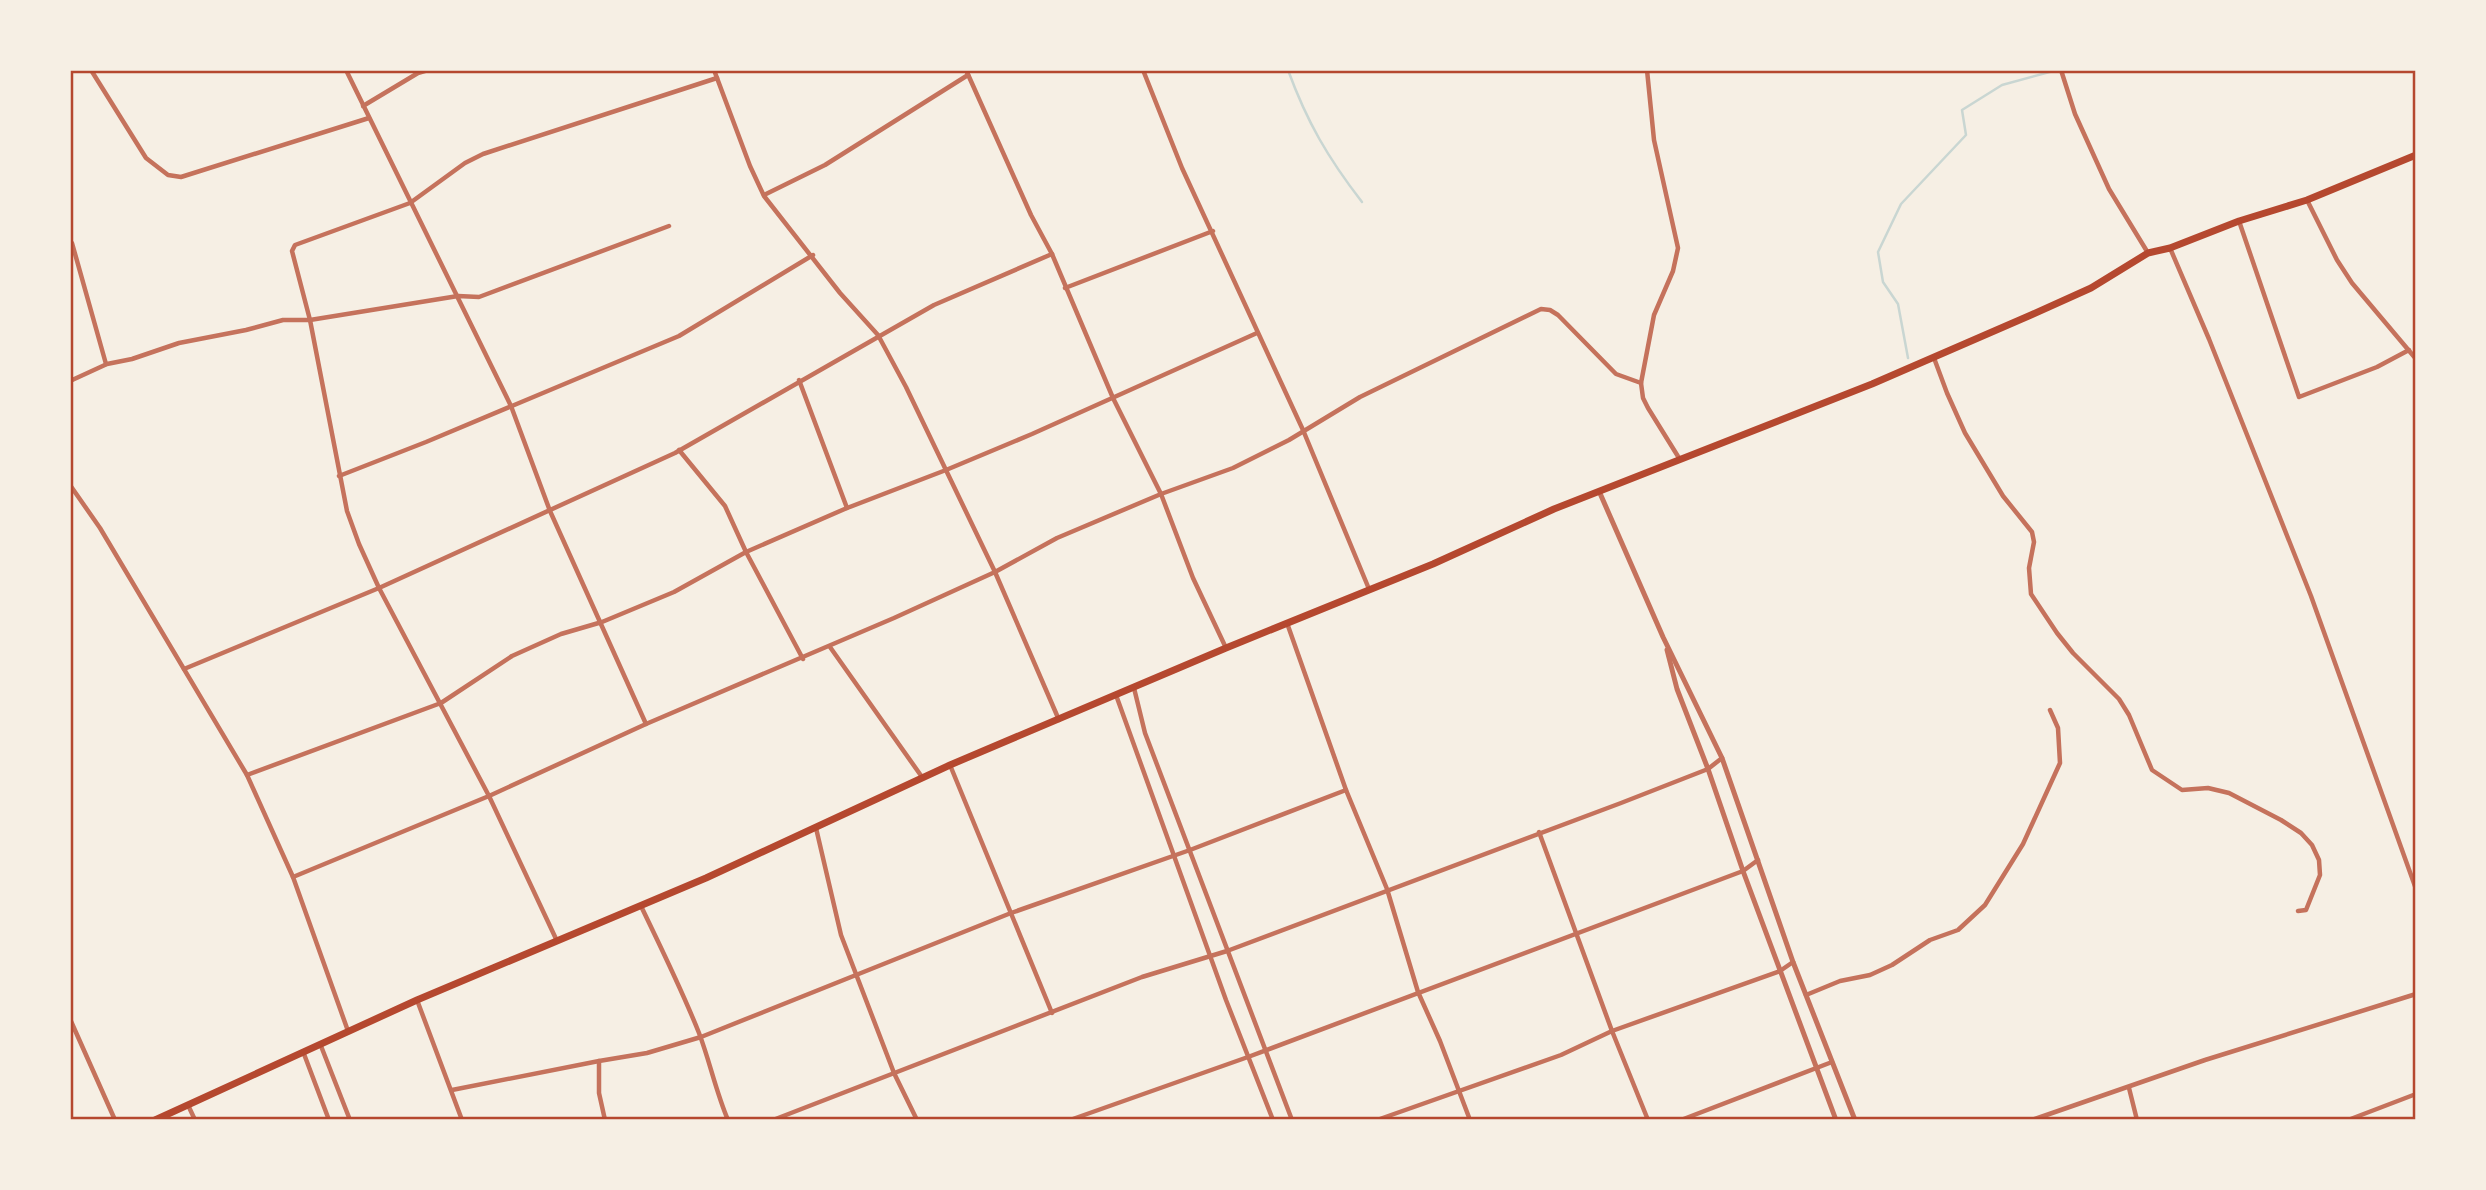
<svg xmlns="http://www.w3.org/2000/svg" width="2486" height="1190" viewBox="0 0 2486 1190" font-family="Signika,sans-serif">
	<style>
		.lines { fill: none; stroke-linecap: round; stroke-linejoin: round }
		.stream { stroke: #c9d6d2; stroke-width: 2.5 }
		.minor { stroke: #c5725c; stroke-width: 4.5 }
		.tertiary { stroke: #c5725c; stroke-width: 5 }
		.primary { stroke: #b5482f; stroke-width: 7 }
		.neatline { fill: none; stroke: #b5482f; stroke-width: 2.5 }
	</style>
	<rect width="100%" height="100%" fill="#f6efe4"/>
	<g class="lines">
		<g class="stream">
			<path d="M 1288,70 C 1307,122 1328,158 1362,202"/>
			<path d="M 1908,358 L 1898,304 L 1883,282 L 1878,252 L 1901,204 L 1966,135 L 1962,110 L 2002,85 L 2057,70"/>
		</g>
		<g class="minor">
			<path d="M 91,70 L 146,158 L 168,175 L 181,177 L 369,118"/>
			<path d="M 346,70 L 511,406 L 550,511 L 646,724"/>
			<path d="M 714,70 L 750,166 L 764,196 L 840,293 L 878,335 L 906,387 L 995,572 L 1059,720"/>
			<path d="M 966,70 L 1031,215 L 1052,254 L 1113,398 L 1161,494 L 1193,578 L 1226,648"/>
			<path d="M 1143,70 L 1182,168 L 1303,430 L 1369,589"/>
			<path d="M 1647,70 L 1654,140 L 1678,248 L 1673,271 L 1654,315 L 1641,383 L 1643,398 L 1648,408 L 1679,458"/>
			<path d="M 2061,70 L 2075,114 L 2109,189 L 2148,253"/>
			<path d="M 363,106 L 418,73 L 428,70"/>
			<path d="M 764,195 L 825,165 L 968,75"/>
			<path d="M 2307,200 L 2337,260 L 2352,283 L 2416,359"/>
			<path d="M 2239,221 L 2299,397 L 2377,367 L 2409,350"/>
			<path d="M 72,243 L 106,364"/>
			<path d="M 2170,248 L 2209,339 L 2311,596 L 2416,889"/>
			<path d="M 1065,288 L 1213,231"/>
			<path d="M 1934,358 L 1947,393 L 1965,433 L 2003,496 L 2032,532 L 2034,542 L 2029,568 L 2031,594 L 2057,633 L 2073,653 L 2119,699 L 2129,715 L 2152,770 L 2182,790 L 2208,788 L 2229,793 L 2281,820 L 2301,833 L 2312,845 L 2319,860 L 2320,875 L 2306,910 L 2298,911"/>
			<path d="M 799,380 L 847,508"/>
			<path d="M 70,381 L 107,364 L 132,359 L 179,343 L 246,330 L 283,320 L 310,320 L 458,296 L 479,297 L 669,226"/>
			<path d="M 679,450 L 725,506 L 746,552 L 803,659"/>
			<path d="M 339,476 L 426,442 L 679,336 L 813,255"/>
			<path d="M 70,485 L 100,528 L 247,775 L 293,877 L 348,1031"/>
			<path d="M 1287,623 L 1346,790 L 1387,889 L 1418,992 L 1440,1041 L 1470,1120"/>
			<path d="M 830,647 L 922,777"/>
			<path d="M 184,669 L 379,588 L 675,453 L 934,305 L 1052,254"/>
			<path d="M 1134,688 L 1145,733 L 1292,1120"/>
			<path d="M 1116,695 L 1226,1000 L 1273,1120"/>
			<path d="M 950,765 L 1052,1013"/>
			<path d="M 247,775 L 441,703 L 512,656 L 561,634 L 602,622 L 674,592 L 746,552 L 847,508 L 946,470 L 1032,434 L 1257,333"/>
			<path d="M 816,828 L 841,935 L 894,1073 L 917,1120"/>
			<path d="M 1539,832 L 1612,1031 L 1648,1120"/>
			<path d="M 293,877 L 489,796 L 646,724 L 894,618 L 995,572 L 1057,538 L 1161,494 L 1233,468 L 1289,440 L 1360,397 L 1541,309 L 1550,310 L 1558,315 L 1616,374 L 1641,383"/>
			<path d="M 641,906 C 661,948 682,990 699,1033 C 710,1062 716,1092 728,1120"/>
			<path d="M 557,941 L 489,796 L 379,588 L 359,544 L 347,511 L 310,320 L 292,251 L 295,245 L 410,203 L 465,163 L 483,154 L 717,78"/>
			<path d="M 1806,995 L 1840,981 L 1870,975 L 1892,965 L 1930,940 L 1958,930 L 1985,905 L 2023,844 L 2060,763 L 2058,728 L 2050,710"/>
			<path d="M 417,1000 L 462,1120"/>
			<path d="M 70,1019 L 115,1120"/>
			<path d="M 321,1046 L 350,1120"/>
			<path d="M 304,1054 L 329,1120"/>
			<path d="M 2129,1088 L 2137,1120"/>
			<path d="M 452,1090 L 599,1061"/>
			<path d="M 188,1105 L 195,1120"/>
			<path d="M 605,1120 L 599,1093 L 599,1061 L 647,1053 L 701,1037 L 1011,913 L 1190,850 L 1346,790"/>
			<path d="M 773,1120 L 1142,977 L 1227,951 L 1621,803 L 1708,769 L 1722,758"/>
			<path d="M 1070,1120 L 1248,1057 L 1743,871 L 1758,860"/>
			<path d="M 1377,1120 L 1561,1055 L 1612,1031 L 1780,971 L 1793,962"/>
			<path d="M 1681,1120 L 1832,1062"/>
			<path d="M 2032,1120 L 2205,1060 L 2416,994"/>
			<path d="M 2348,1120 L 2416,1094"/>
		</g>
		<g class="tertiary">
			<path d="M 1599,491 L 1663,637 L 1722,758 L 1793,962 L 1855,1120"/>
			<path d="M 1667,650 L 1677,689 L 1708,769 L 1743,871 L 1836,1120"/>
		</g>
		<path class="primary" d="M 155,1120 L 417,1000 L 706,878 L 950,765 L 1226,648 L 1433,564 L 1554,509 L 1872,384 L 2031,315 L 2091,288 L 2148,253 L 2170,248 L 2239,221 L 2307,200 L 2416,155"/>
	</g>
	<rect width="2486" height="1190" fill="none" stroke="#f6efe4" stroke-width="144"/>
	<rect x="72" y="72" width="2342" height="1046" class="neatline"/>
</svg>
